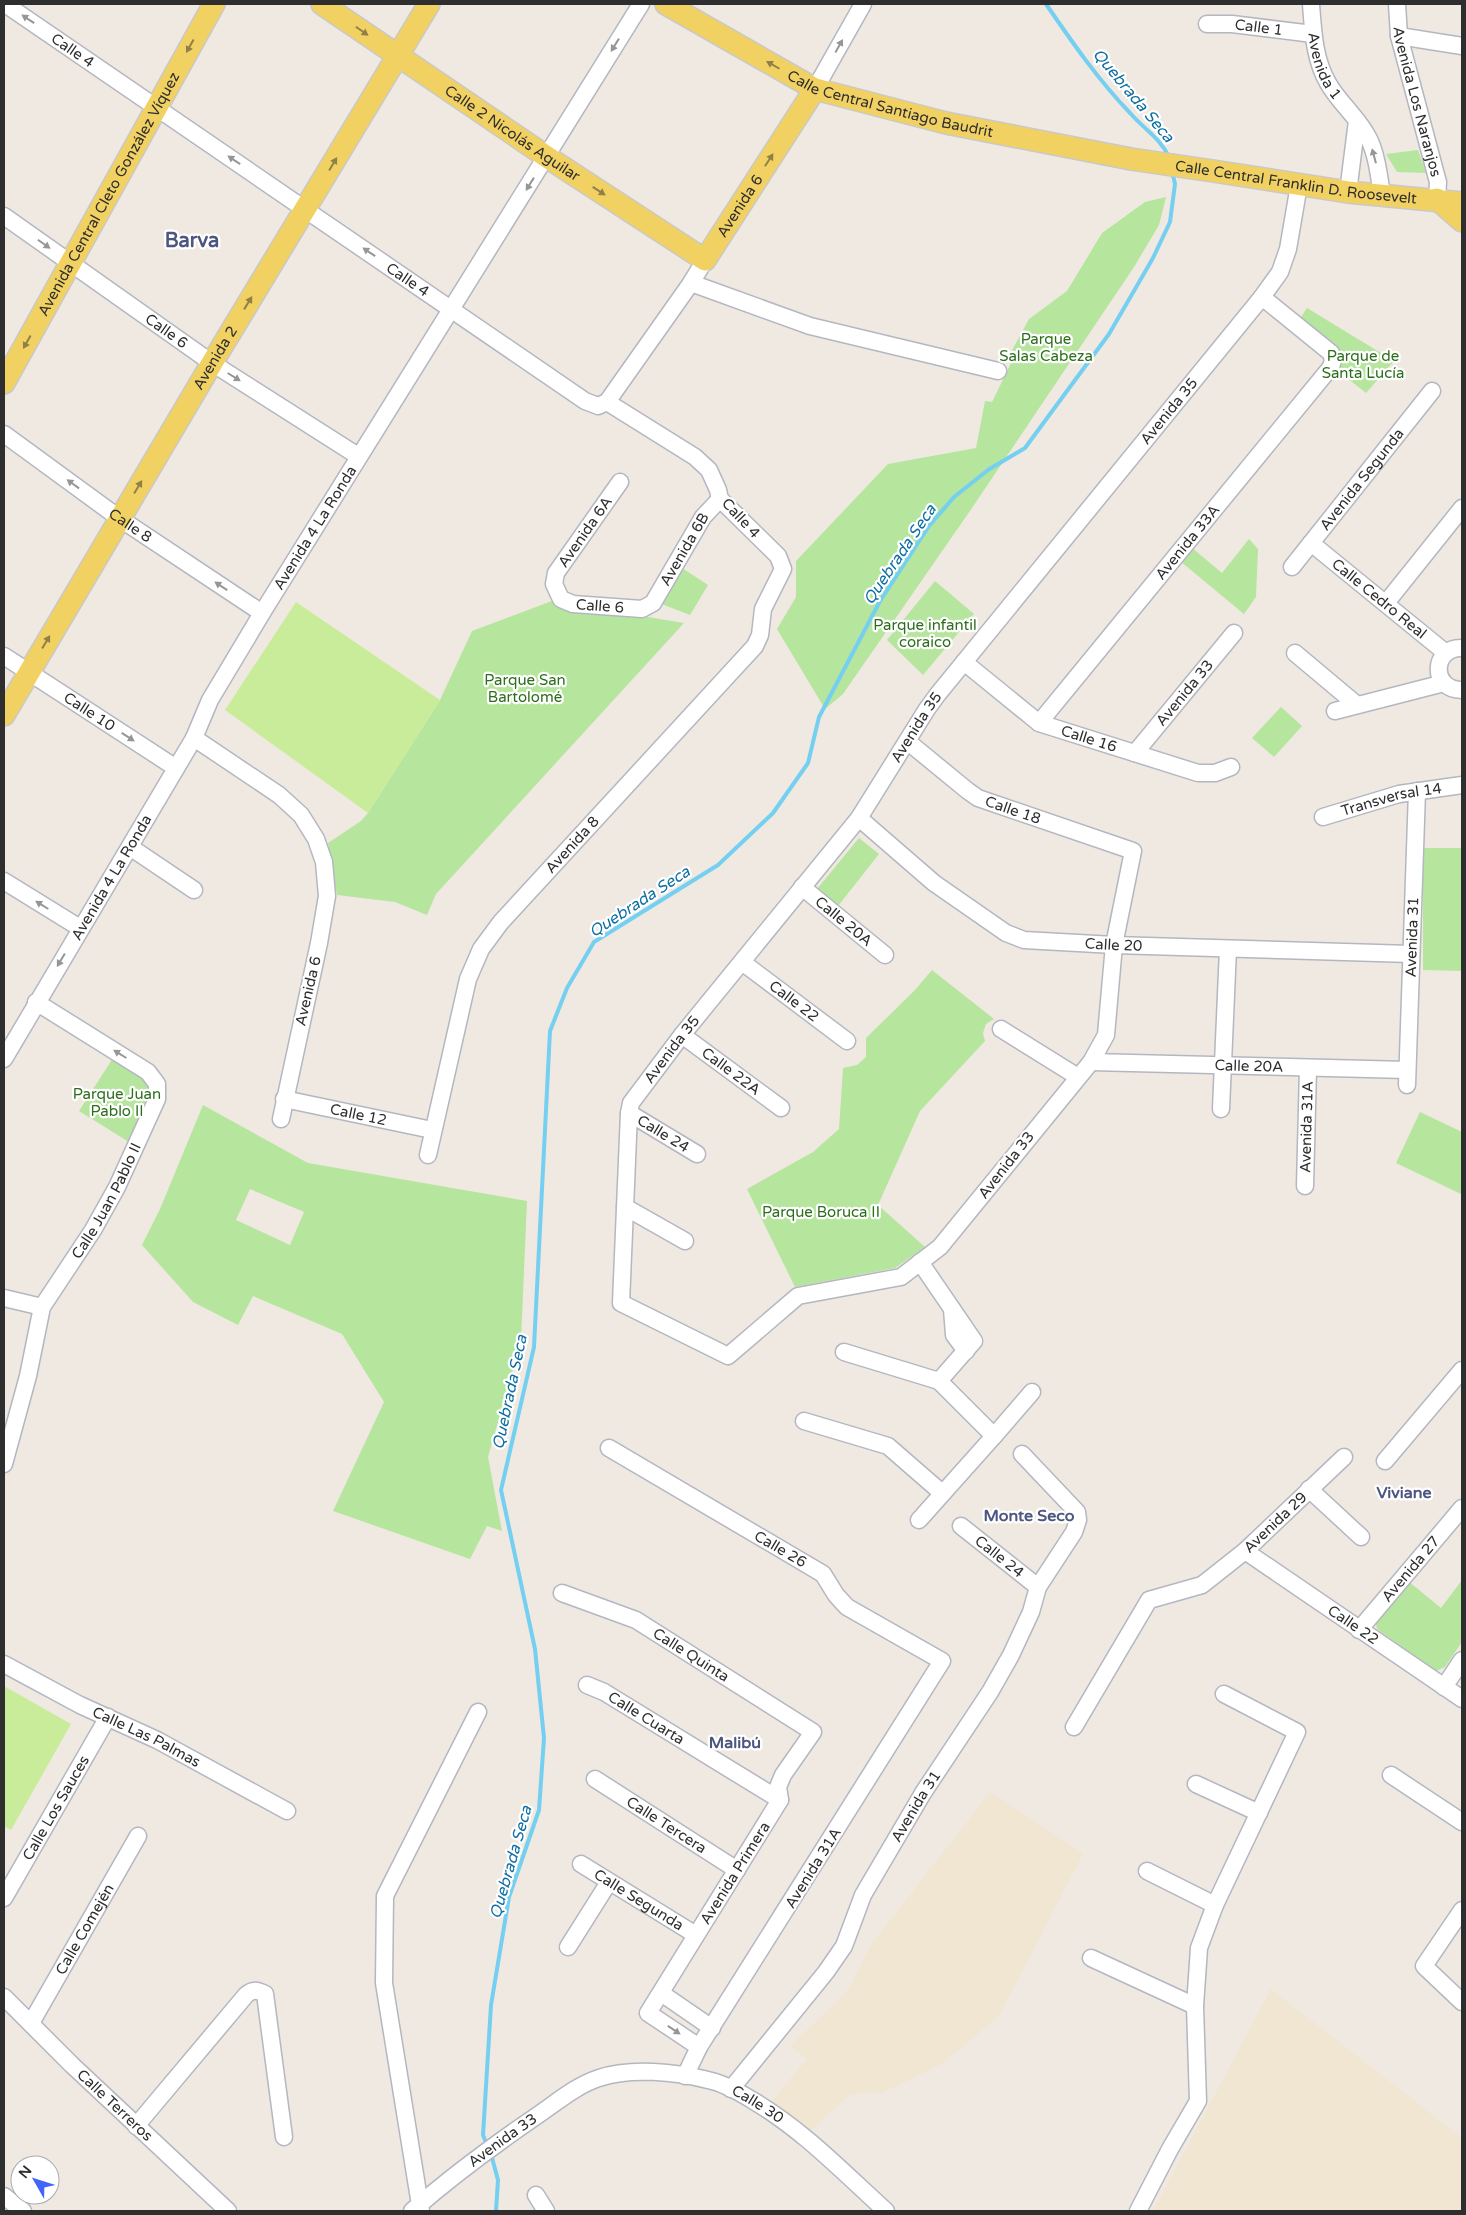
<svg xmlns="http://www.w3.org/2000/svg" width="1466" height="2215" viewBox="0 0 1466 2215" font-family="'Varela Round',sans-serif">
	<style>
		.education { fill: #f0e6d1 }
		.green { fill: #b6e59e; fill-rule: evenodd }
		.pitch { fill: #c9ec9a }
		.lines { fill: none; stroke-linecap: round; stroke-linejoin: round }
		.stream { stroke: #75cff0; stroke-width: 4 }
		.minor-casing { stroke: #b4b7c1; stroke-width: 19 }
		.major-casing { stroke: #c9c9c9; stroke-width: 24 }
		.minor { stroke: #fff; stroke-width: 16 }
		.major { stroke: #f2d163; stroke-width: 21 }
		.oneway { fill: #969696 }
		.oneway2 { fill: #908048 }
		.labels { text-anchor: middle; stroke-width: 4.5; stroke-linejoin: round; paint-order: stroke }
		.street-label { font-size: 15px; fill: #2e2e2e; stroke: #fff }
		.park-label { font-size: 15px; fill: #2c6e1b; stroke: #fff }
		.water-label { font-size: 16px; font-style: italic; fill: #0d6fa3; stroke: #fff }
		.neighbourhood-label { font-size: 16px; font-weight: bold; fill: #4d5680; stroke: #fff }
		.district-label { font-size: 20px; font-weight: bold; fill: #4d5680; stroke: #fff }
	</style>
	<rect width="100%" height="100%" fill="#efe9e1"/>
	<g class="education">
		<path d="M 990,1792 L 1083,1854 L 999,2016 L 943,2063 L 882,2093 L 851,2094 L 811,2130 L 772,2101 L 807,2059 L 790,2046 L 848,1991 L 871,1945 Z"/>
		<path d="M 1271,1989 L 1462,2138 L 1462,2211 L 1153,2211 Z"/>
	</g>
	<g class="green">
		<path d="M 1418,150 L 1426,173 L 1397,172 L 1386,154 Z"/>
		<path d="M 1166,197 L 1159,225 L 1134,267 L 972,508 L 843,694 L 825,709 L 777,629 L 796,597 L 796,561 L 888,464 L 976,448 L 985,401 L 992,402 L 1013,359 L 1009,356 L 1029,319 L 1067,291 L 1102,233 L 1145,202 Z"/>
		<path d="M 1307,308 L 1394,361 L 1366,393 L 1337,370 L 1297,323 Z"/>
		<path d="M 1249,539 L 1258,549 L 1256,597 L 1244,614 L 1180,561 L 1191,547 L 1222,573 Z"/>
		<path d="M 682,568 L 708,585 L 690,615 L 659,603 Z"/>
		<path d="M 935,581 L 974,614 L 923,675 L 887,640 Z"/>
		<path d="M 552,601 L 684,623 L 436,894 L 427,915 L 395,902 L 337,895 L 328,843 L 361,821 L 368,813 L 440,700 L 472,631 Z"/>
		<path d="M 1281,707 L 1302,726 L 1274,757 L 1252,738 Z"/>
		<path d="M 859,838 L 879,854 L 838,906 L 817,889 Z"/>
		<path d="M 1423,848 L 1462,848 L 1462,971 L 1423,970 Z"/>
		<path d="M 932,970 L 994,1019 L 986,1024 L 983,1033 L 985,1041 L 920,1111 L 878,1205 L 925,1247 L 895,1268 L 795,1287 L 747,1189 L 813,1152 L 839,1129 L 843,1068 L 857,1065 L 866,1057 L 866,1038 L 915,990 Z"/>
		<path d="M 113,1058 C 127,1067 146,1074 151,1091 L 129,1142 L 79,1111 Z"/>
		<path d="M 203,1105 L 308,1163 L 527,1201 L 521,1341 L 488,1457 L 502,1531 L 487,1526 L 470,1559 L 333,1511 L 384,1402 L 342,1334 L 253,1296 L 238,1325 L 193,1302 L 142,1245 L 160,1209 ZM 250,1189 L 304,1212 L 290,1245 L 236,1220 Z"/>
		<path d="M 1420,1112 L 1462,1132 L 1461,1194 L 1396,1163 Z"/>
		<path d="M 1462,1580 L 1462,1642 L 1445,1667 L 1436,1671 L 1377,1629 L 1375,1620 L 1408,1581 L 1441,1608 Z"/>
	</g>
	<g class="pitch">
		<path d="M 296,602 L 440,700 L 368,813 L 225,710 Z"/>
		<path d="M 4,1686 L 71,1724 L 11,1830 L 4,1826 Z"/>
	</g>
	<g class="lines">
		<g class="stream">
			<path d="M 1046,4 C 1072,42 1099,81 1131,114 C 1144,129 1160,138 1169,157"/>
			<path d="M 487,2145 L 483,2135 L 491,2005 L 509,1897 L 539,1810 L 544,1738 L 535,1649 L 501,1490 L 534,1347 L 550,1031 L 567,988 L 594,942 L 718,865 L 773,813 L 808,763 L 819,717 L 880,601 L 929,526 L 954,497 L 988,470 L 1025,448 L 1109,334 L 1153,258 L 1170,222 L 1175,184 L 1172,171"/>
			<path d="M 491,2154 L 498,2180 L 496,2211"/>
		</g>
		<g class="minor-casing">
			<g id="minor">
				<path id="s1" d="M 5,4 L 585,401 L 598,406 L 607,402"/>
				<path id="s2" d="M 1311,4 C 1313,30 1314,59 1328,83 C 1339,103 1359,118 1369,139 C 1377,156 1379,176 1382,195"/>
				<path id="s3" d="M 1397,4 L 1399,36 L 1435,171 L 1438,182 L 1437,199"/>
				<path id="s4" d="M 1207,24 L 1232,24 L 1313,34"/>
				<path d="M 1399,36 L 1462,46"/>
				<path d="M 815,89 L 863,4"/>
				<path d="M 1348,192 L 1357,121"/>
				<path id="s5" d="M 4,216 L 212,363 L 358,456"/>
				<path d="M 691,283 L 810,326 L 998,371"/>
				<path d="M 607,402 L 691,283 L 705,260"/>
				<path id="s6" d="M 4,434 L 119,518 L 262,613"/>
				<path id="s7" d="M 620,482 L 556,573 L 554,584 L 561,599 L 573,604 L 642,609 L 653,603 L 703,517 L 720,499"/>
				<path id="s8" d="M 1311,543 L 1446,653"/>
				<path id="s9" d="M 1292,567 L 1432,391"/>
				<path d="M 1386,603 L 1462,508"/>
				<path d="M 1462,648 C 1432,647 1430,690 1462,690"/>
				<path d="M 1295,653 L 1357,705"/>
				<path id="s10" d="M 4,656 L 176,768"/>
				<path id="s11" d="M 964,662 L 1039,723 L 1198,773 L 1215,773 L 1231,767"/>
				<path d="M 1335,711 L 1444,683"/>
				<path id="s12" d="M 1039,723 L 1331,367 L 1333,360 L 1331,353 L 1262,297"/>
				<path d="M 194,738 L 279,795 L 301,815 L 316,839 L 324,862 L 327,896 L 319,943 L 281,1119"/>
				<path id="s13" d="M 907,741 L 968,791 L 978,798 L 1133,851 L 1114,945 L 1106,1035 L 1091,1062 L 940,1247 L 901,1277 L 798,1296 L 728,1356 L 621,1303 L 629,1113 L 631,1103 L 682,1035 L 859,818 L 927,709 L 938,694 L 1262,297 L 1280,272 L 1288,249 L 1299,185"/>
				<path id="s14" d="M 1135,753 L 1234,633"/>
				<path id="s15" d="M 1323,817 L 1399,794 L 1462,785"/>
				<path id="s16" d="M 859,818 L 934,883 L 1006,933 L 1024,940 L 1114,945 L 1411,954"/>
				<path d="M 130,847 L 194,890"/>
				<path d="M 4,881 L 80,928"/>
				<path id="s17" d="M 802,887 L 885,955"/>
				<path id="s18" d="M 742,962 L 847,1041"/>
				<path d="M 1001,1029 L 1078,1077"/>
				<path id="s19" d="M 682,1035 L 781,1108"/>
				<path id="s20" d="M 4,1059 L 194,738 L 210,700 L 262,613 L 641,4"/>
				<path id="s21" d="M 1091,1062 L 1407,1070"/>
				<path id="s22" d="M 1407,1085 L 1417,791"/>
				<path id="s23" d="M 284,1099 L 432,1130"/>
				<path d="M 1221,1109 L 1228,949"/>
				<path id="s24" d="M 629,1113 L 697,1154"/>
				<path id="s25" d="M 428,1155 L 468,979 L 481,949 L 501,922 L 755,646 L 760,635 L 763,609 L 783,569 L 778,556 L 720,499 L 718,490 L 709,470 L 695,457 L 607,402"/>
				<path id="s26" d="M 1305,1186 L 1308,1068"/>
				<path d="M 625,1207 L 685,1241"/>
				<path d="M 4,1298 L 42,1307"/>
				<path d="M 952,1309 L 954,1335 L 966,1351"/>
				<path d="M 844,1352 L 939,1381 L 974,1341 L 920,1262"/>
				<path d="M 804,1421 L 888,1446 L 942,1493"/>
				<path d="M 994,1436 L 1032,1392"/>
				<path id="s27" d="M 609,1448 L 823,1574 L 836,1595 L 847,1607 L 942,1661 L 699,2047 L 685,2076"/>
				<path d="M 1385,1461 L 1462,1370"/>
				<path id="s28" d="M 4,1464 L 28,1376 L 42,1307 L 93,1230 L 117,1187 L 157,1099 L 157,1084 L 148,1072 L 36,1002"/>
				<path d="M 1309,1489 L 1361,1537"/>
				<path d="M 919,1520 L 994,1436 L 939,1381"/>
				<path id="s29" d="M 961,1526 L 1038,1587"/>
				<path id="s30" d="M 1245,1551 L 1462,1699"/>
				<path id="s31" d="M 562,1593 L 636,1620 L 813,1732 L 783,1775 L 778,1787 L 780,1800 L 648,2013 L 699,2047"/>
				<path id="s32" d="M 1359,1630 L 1462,1508"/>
				<path id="s33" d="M 4,1664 L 80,1705 L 157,1740 L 287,1811"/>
				<path id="s34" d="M 587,1685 L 604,1692 L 780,1800"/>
				<path d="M 1444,1687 L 1462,1660"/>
				<path id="s35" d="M 1074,1727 L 1149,1600 L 1202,1585 L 1245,1551 L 1344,1457"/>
				<path d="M 1391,1775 L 1462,1822"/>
				<path id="s36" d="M 595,1779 L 737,1870"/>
				<path d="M 1196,1784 L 1259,1813"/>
				<path id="s37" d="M 581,1864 L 696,1935"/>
				<path d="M 1147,1871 L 1215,1905"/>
				<path id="s38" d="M 4,1898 L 108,1717"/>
				<path d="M 1462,1910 L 1424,1966 L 1462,2002"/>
				<path d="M 568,1947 L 609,1882"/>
				<path d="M 1091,1958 L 1195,2006"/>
				<path d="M 661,1993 L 712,2028"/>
				<path id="s39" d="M 4,1997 L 72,2065 L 228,2211"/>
				<path id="s40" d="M 31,2023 L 138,1836"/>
				<path id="s41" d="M 731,2089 L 826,1972 L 844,1946 L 863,1895 L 923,1793 L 990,1692 L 1011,1655 L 1031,1612 L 1038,1587 L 1074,1532 L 1078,1520 L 1077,1512 L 1022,1454"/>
				<path d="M 136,2126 L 246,1995 C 253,1989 257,1990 265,1994 L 284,2137"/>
				<path d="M 536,2195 L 546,2211"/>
				<path d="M 4,2196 L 23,2211"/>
				<path id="s42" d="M 412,2211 C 452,2176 494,2145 538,2115 C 557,2102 577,2085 599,2078 C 631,2067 676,2072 708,2080 C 723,2083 739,2092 752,2100 C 802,2129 844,2173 886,2211"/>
				<path d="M 421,2211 L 384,1983 L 385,1896 L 478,1712"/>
				<path d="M 1138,2211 L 1170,2149 L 1198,2101 L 1195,2006 L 1199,1948 L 1215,1905 L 1297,1732 L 1224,1694"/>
			</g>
		</g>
		<g class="major-casing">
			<g id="major">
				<path id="s43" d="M 322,4 L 547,157 L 705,260 L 815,89"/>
				<path id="s44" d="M 666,4 L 815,89 L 946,123 L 1131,159 L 1213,171 L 1348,192 L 1462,203"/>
				<path d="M 1437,199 L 1462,221"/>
				<path id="s45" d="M 4,383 L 214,4"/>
				<path id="s46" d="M 4,715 L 212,363 L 429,4"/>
			</g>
		</g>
		<use href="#minor" class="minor"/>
		<use href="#major" class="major"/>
	</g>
	<defs><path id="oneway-solid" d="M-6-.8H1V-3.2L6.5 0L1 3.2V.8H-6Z" transform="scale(1.25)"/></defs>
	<g class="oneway">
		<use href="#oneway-solid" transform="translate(28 19) rotate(-146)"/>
		<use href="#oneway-solid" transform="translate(615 45) rotate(122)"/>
		<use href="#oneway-solid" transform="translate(839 46) rotate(-61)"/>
		<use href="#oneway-solid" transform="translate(1374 156) rotate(-105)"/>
		<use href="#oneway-solid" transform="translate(234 160) rotate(-146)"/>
		<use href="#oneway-solid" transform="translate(530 184) rotate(122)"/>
		<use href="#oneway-solid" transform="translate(44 244) rotate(35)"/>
		<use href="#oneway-solid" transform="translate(369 252) rotate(-146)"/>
		<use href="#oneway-solid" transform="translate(234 377) rotate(32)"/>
		<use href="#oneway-solid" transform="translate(73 484) rotate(-144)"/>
		<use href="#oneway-solid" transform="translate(221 586) rotate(-146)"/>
		<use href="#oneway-solid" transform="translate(128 737) rotate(33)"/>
		<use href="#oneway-solid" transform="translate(42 905) rotate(-148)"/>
		<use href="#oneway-solid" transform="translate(61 960) rotate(121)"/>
		<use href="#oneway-solid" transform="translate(120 1054) rotate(-148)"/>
		<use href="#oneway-solid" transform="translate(674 2030) rotate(34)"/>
	</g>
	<g class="oneway2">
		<use href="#oneway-solid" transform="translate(362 31) rotate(35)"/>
		<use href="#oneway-solid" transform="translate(190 46) rotate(119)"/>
		<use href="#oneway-solid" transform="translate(773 65) rotate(-150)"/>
		<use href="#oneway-solid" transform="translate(769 160) rotate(-57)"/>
		<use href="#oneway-solid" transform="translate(333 164) rotate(-59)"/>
		<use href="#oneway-solid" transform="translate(599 191) rotate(33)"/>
		<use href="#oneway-solid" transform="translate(248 303) rotate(-58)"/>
		<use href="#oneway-solid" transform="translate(27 342) rotate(119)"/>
		<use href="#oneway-solid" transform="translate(138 487) rotate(-59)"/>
		<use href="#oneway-solid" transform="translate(46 642) rotate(-59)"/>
	</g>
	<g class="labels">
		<g class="street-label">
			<text dy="5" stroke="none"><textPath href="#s4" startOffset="52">Calle 1</textPath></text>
			<text dy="5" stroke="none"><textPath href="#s1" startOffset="82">Calle 4</textPath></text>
			<text dy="5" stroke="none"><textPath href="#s2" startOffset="64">Avenida 1</textPath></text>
			<text dy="5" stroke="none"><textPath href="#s44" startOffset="248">Calle Central Santiago Baudrit</textPath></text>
			<text dy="5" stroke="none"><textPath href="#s3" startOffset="100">Avenida Los Naranjos</textPath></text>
			<text dy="5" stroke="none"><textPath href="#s43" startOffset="230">Calle 2 Nicolás Aguilar</textPath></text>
			<text dy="5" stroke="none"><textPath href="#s44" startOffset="662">Calle Central Franklin D. Roosevelt</textPath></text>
			<text dy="5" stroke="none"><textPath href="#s45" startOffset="216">Avenida Central Cleto González Víquez</textPath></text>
			<text dy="5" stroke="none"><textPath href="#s43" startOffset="525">Avenida 6</textPath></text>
			<text dy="5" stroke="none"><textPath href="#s1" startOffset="488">Calle 4</textPath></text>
			<text dy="5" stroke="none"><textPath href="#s5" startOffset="199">Calle 6</textPath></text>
			<text dy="5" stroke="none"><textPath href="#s46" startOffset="415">Avenida 2</textPath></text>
			<text dy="5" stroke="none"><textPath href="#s13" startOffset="2154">Avenida 35</textPath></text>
			<text dy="5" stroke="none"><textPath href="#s9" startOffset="112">Avenida Segunda</textPath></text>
			<text transform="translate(741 518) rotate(47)" y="5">Calle 4</text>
			<text dy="5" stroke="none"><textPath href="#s6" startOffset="156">Calle 8</textPath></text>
			<text dy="5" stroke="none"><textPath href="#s20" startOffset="616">Avenida 4 La Ronda</textPath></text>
			<text transform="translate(585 532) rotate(-55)" y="5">Avenida 6A</text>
			<text dy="5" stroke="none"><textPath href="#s12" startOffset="234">Avenida 33A</textPath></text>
			<text dy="5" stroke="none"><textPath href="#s7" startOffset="296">Avenida 6B</textPath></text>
			<text dy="5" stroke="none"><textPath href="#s8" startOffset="88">Calle Cedro Real</textPath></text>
			<text dy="5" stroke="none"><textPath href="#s7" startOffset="179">Calle 6</textPath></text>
			<text dy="5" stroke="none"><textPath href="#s14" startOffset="78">Avenida 33</textPath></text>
			<text dy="5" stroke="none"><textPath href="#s10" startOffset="102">Calle 10</textPath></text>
			<text dy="5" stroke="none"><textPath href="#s13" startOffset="1749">Avenida 35</textPath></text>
			<text dy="5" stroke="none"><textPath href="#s11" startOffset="149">Calle 16</textPath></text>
			<text dy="5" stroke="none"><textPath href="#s15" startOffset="71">Transversal 14</textPath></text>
			<text dy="5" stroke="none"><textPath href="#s13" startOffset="128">Calle 18</textPath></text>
			<text dy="5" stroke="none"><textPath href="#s25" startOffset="352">Avenida 8</textPath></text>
			<text dy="5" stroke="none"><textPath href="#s20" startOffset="211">Avenida 4 La Ronda</textPath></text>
			<text dy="5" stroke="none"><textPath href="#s17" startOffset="54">Calle 20A</textPath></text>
			<text dy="5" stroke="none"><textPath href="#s22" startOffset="148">Avenida 31</textPath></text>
			<text dy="5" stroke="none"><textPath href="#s16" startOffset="296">Calle 20</textPath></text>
			<text transform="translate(308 991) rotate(-77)" y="5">Avenida 6</text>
			<text dy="5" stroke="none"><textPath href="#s18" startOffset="65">Calle 22</textPath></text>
			<text dy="5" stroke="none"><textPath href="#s13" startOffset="1344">Avenida 35</textPath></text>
			<text dy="5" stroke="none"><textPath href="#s21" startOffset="158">Calle 20A</textPath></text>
			<text dy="5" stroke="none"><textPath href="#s19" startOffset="61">Calle 22A</textPath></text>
			<text dy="5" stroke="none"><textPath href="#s23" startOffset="76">Calle 12</textPath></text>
			<text dy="5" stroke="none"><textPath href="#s26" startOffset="59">Avenida 31A</textPath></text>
			<text dy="5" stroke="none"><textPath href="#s24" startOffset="40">Calle 24</textPath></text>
			<text transform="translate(1006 1165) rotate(-52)" y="5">Avenida 33</text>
			<text dy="5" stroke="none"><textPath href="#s28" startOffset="286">Calle Juan Pablo II</textPath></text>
			<text dy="5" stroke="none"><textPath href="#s35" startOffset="299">Avenida 29</textPath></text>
			<text dy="5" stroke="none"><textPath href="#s27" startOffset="199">Calle 26</textPath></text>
			<text dy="5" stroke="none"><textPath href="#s29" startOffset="49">Calle 24</textPath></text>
			<text dy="5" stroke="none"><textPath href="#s32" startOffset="80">Avenida 27</textPath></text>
			<text dy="5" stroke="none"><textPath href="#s30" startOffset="131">Calle 22</textPath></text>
			<text dy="5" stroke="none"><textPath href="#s31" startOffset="144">Calle Quinta</textPath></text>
			<text dy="5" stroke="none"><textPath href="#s34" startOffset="68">Calle Cuarta</textPath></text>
			<text dy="5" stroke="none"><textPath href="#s33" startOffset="160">Calle Las Palmas</textPath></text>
			<text dy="5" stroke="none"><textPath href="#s38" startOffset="104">Calle Los Sauces</textPath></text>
			<text dy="5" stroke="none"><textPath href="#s41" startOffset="340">Avenida 31</textPath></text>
			<text dy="5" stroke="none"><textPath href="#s36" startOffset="85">Calle Tercera</textPath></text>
			<text transform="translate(813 1868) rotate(-58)" y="5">Avenida 31A</text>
			<text transform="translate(735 1873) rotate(-58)" y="5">Avenida Primera</text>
			<text dy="5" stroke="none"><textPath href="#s37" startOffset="68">Calle Segunda</textPath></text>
			<text dy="5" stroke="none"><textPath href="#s40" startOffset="108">Calle Comején</textPath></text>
			<text dy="5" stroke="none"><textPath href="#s39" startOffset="155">Calle Terreros</textPath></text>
			<text dy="5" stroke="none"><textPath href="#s42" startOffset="396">Calle 30</textPath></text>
			<text dy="5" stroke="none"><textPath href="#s42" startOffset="115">Avenida 33</textPath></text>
		</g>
		<g class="park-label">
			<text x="1046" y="344">Parque<tspan x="1046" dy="17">Salas Cabeza</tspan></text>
			<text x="1363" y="361">Parque de<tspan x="1363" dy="17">Santa Lucía</tspan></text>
			<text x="925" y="630">Parque infantil<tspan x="925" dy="17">coraico</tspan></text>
			<text x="525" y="685">Parque San<tspan x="525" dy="17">Bartolomé</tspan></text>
			<text x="117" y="1099">Parque Juan<tspan x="117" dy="17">Pablo II</tspan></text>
			<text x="821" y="1217">Parque Boruca II</text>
		</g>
		<g class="water-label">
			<text transform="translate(1134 95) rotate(50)" y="6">Quebrada Seca</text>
			<text transform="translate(899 554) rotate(-56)" y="6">Quebrada Seca</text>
			<text transform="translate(639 901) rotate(-33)" y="6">Quebrada Seca</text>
			<text transform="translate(509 1392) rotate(-78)" y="6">Quebrada Seca</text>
			<text transform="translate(510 1862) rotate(-74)" y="6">Quebrada Seca</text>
		</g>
		<g class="neighbourhood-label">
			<text x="1404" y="1498">Viviane</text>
			<text x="1029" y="1521">Monte Seco</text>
			<text x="735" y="1748">Malibú</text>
		</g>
		<g class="district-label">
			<text x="192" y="247">Barva</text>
		</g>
	</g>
	<rect width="1466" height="2215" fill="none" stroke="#2e2e2e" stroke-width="10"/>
	<g transform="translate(35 2180) rotate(309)"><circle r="24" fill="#ffffff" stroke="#ababab"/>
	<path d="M0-4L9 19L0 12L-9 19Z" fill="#4264fb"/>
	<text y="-8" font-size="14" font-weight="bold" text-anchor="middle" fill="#2e2e2e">N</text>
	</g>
</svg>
